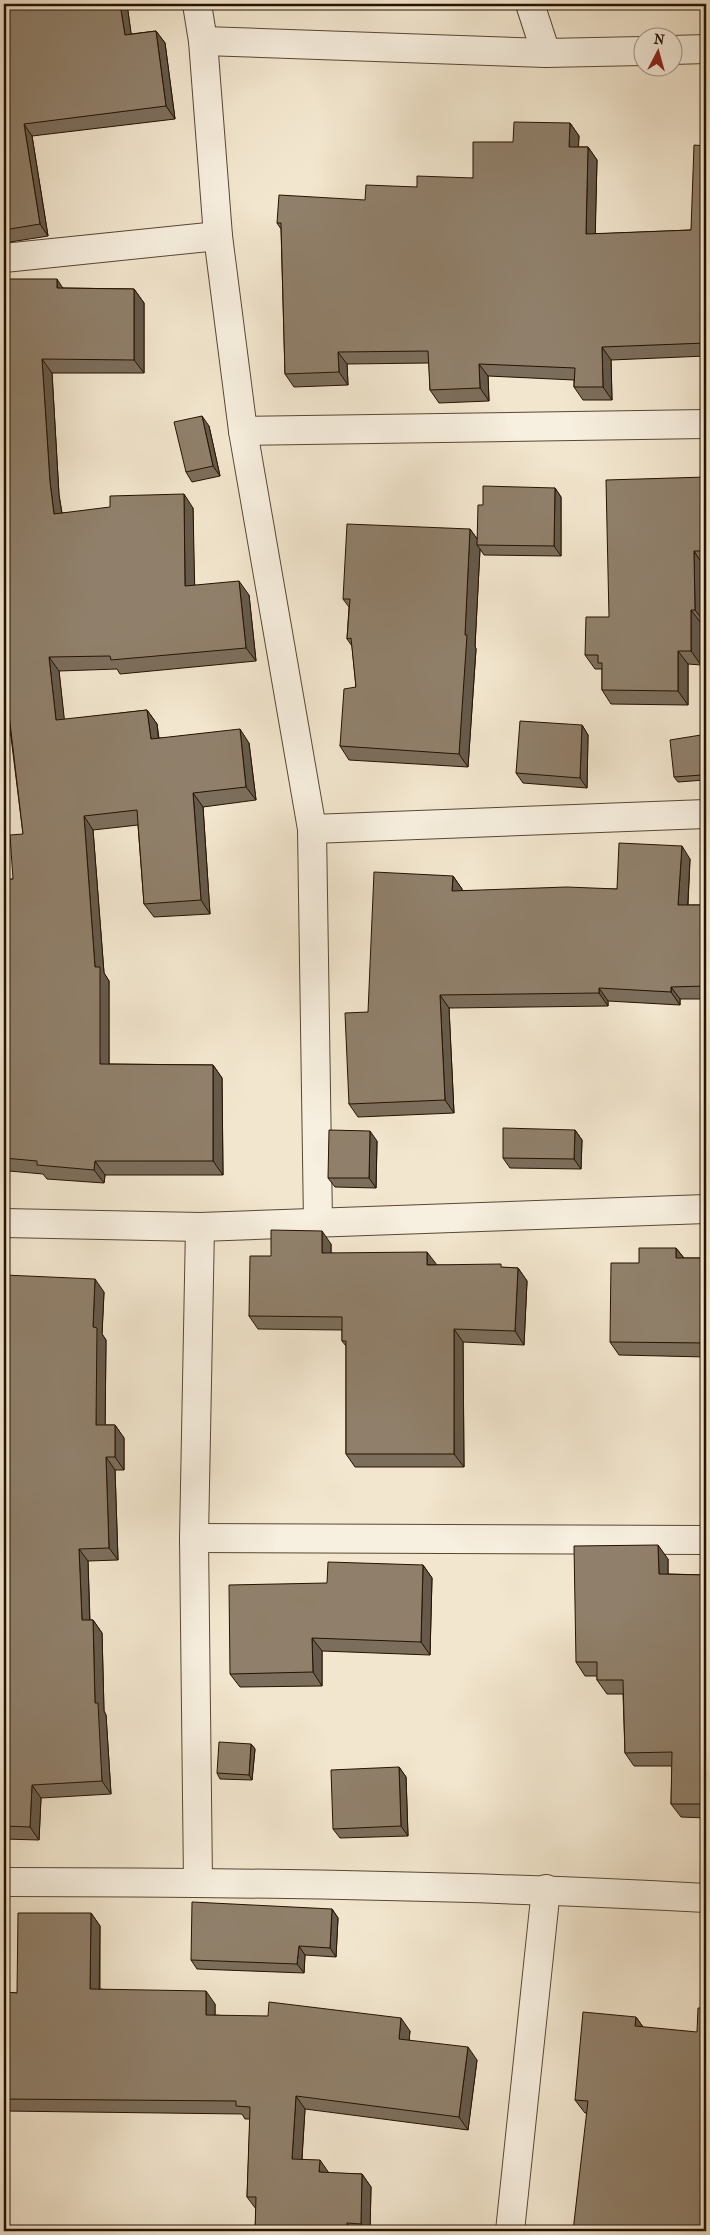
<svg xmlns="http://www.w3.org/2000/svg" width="710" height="2235" viewBox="0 0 710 2235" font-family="'IM FELL French Canon',serif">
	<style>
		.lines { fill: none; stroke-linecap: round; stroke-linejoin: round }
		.minor-casing { stroke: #594734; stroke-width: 30 }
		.minor { stroke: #f7efdf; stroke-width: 28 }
		.wall { fill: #7c6e5c; stroke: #261200 }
		.shaded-wall { fill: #655a4b; stroke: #261200 }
		.building { fill: #90806b; stroke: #261200 }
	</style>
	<rect width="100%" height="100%" fill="#f2e6ce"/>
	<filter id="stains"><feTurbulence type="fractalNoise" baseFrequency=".004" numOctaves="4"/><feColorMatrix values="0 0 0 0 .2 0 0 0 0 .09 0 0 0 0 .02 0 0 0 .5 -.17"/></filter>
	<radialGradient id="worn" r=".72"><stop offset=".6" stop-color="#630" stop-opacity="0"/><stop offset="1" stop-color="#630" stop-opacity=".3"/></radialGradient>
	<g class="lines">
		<g class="minor-casing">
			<g id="minor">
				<path d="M 197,4 L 203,41 L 218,236 L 243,431 L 312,829 L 318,1222"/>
				<path d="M 530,4 L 546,53"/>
				<path d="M 203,41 L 546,53 L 642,51"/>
				<path d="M 672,50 L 706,49"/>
				<path d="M 4,258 L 218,236"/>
				<path d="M 243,431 L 706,424"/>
				<path d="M 312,829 L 706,814"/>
				<path d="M 4,1223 L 200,1227 L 706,1209"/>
				<path d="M 194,1538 L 706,1540"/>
				<path d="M 4,1882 C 238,1882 472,1885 706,1898"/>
				<path d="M 198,1882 L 194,1538 L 200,1227"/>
				<path d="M 510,2231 L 546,1889"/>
			</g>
		</g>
		<use href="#minor" class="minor"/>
	</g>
	<g class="wall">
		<path d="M 4,4 L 127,4 L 131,34 L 156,31 L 165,43 L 175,119 L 32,136 L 48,236 L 4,243 Z"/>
		<path d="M 371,4 L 393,4 L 372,6 Z"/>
		<path d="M 570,123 L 579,136 L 578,147 L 588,147 L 597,160 L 595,234 L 691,230 L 706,146 L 706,356 L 611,360 L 612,400 L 583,400 L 574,387 L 574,380 L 488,376 L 489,401 L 439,403 L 430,390 L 429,363 L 347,364 L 348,385 L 294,387 L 285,374 L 281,229 L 277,223 L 417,187 L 473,178 L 513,142 Z"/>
		<path d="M 4,279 L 64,288 L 134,289 L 144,303 L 144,373 L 52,373 L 59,495 L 62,513 L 193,508 L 194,585 L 249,595 L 256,661 L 120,674 L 117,669 L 59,671 L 64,720 L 147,710 L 157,724 L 159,738 L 249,743 L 256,800 L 203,807 L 210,914 L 154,917 L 144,904 L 138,825 L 93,830 L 104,973 L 109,981 L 109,1064 L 213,1065 L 222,1078 L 223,1175 L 105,1175 L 104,1183 L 47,1179 L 43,1174 L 9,1171 L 5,1166 L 4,1166 L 4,880 L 13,879 L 23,834 L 9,721 L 4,721 Z"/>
		<path d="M 209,426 L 220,476 L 192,482 L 186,472 Z"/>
		<path d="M 706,477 L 706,565 L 703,565 L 705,623 L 701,623 L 701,665 L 688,664 L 688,705 L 611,704 L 602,690 L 602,669 L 595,669 L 585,655 Z"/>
		<path d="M 555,488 L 561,497 L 561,556 L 484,555 L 480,549 L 475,646 L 476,649 L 468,767 L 349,760 L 340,746 L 356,687 L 352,646 L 347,639 L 349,607 L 343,599 L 470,529 L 477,539 L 483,505 Z"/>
		<path d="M 582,725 L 588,735 L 587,788 L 523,783 L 516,773 Z"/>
		<path d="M 701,735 L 705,740 L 705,780 L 678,782 L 674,777 Z"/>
		<path d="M 690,859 L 688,905 L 706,905 L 706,999 L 680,999 L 680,1005 L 608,1001 L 608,1006 L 449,1008 L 454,1113 L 358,1117 L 349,1104 L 368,1012 L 453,876 L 462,889 L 462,891 L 617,889 Z"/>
		<path d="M 575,1130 L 582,1140 L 581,1169 L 510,1168 L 503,1158 Z"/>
		<path d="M 377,1141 L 376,1188 L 335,1187 L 328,1178 Z"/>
		<path d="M 331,1244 L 331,1253 L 437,1265 L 518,1268 L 527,1281 L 524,1345 L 463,1342 L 464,1467 L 355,1467 L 346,1454 L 346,1346 L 342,1341 L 342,1330 L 258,1329 L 249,1316 L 271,1256 Z"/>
		<path d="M 676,1248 L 684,1258 L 706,1258 L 706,1357 L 619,1355 L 610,1342 Z"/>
		<path d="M 4,1275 L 104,1292 L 102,1334 L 106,1340 L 105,1425 L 115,1425 L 124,1438 L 124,1470 L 115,1470 L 118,1560 L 88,1561 L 90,1620 L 93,1620 L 102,1633 L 104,1711 L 106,1715 L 111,1794 L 41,1798 L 39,1840 L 4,1839 Z"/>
		<path d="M 668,1559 L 668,1574 L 706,1575 L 706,1818 L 681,1817 L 671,1804 L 672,1766 L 634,1766 L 625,1753 L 623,1694 L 607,1694 L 597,1680 L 597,1676 L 585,1676 L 576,1662 Z"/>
		<path d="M 423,1565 L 432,1578 L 430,1655 L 322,1651 L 322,1686 L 240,1687 L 230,1674 L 327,1583 Z"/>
		<path d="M 251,1744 L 255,1749 L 252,1780 L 220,1779 L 217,1773 Z"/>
		<path d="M 399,1767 L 406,1777 L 408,1836 L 340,1838 L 333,1829 Z"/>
		<path d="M 332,1909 L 338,1918 L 336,1957 L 305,1955 L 304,1973 L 197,1969 L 191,1960 Z"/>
		<path d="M 91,1913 L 100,1926 L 100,1989 L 215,2004 L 215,2015 L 410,2031 L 409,2040 L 477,2060 L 468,2130 L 305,2109 L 302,2159 L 329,2173 L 362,2174 L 371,2187 L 370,2231 L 255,2231 L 256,2209 L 247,2197 L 250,2119 L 245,2119 L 242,2114 L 4,2111 L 4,1992 L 17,1993 Z"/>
		<path d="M 636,2017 L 643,2027 L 706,2231 L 587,2113 L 585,2113 L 575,2100 Z"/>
	</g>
	<g class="shaded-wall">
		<path d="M 120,4 L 127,4 L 133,47 L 125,35 Z"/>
		<path d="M 156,31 L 165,43 L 175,119 L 166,106 Z"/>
		<path d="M 570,123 L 579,136 L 578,160 L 569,147 Z"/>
		<path d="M 24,124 L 32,136 L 48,236 L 40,224 Z"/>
		<path d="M 588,147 L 597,160 L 595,247 L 586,234 Z"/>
		<path d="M 57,279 L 66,293 L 57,288 Z"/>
		<path d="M 134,289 L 144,303 L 144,373 L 134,360 Z"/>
		<path d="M 602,347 L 611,360 L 612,400 L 603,387 Z"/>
		<path d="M 338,352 L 347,364 L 348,385 L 339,372 Z"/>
		<path d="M 42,359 L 52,373 L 59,495 L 64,527 L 54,514 L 50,482 Z"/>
		<path d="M 479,364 L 488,376 L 489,401 L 480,388 Z"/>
		<path d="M 202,416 L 209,426 L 220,476 L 213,466 Z"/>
		<path d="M 555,488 L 561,497 L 561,556 L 554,546 Z"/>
		<path d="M 184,494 L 193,508 L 195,600 L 185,586 Z"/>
		<path d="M 470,529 L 480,543 L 477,545 L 480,549 L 475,646 L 476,649 L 468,767 L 459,754 Z"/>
		<path d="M 694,551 L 703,565 L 705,623 L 695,610 Z"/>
		<path d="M 239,581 L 249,595 L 256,661 L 246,648 Z"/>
		<path d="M 691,610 L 701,623 L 701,665 L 691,651 Z"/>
		<path d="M 678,651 L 688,664 L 688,705 L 678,691 Z"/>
		<path d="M 49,657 L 59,671 L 66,734 L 56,720 Z"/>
		<path d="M 147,710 L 157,724 L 160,753 L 151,739 Z"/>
		<path d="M 582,725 L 588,735 L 587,788 L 580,778 Z"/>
		<path d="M 240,729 L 249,743 L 256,800 L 246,787 Z"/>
		<path d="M 701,735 L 705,740 L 705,780 L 702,775 Z"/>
		<path d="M 193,793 L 203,807 L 210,914 L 201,900 Z"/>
		<path d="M 84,816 L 93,830 L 104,973 L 109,981 L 109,1078 L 100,1064 L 95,967 Z"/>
		<path d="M 682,846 L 690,859 L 687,918 L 678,905 Z"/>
		<path d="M 453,876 L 462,889 L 461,904 L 452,891 Z"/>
		<path d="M 671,987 L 680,999 L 680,1005 L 671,992 Z"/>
		<path d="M 599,988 L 608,1001 L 608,1006 L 599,993 Z"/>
		<path d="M 440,995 L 449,1008 L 454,1113 L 445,1100 Z"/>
		<path d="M 213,1065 L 222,1078 L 223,1175 L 213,1161 Z"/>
		<path d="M 575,1130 L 582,1140 L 581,1169 L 574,1159 Z"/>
		<path d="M 370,1131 L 377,1141 L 376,1188 L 369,1178 Z"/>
		<path d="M 95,1161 L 105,1175 L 104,1183 L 94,1170 Z"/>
		<path d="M 322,1231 L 331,1244 L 331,1266 L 322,1253 Z"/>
		<path d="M 676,1248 L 686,1261 L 676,1258 Z"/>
		<path d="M 427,1252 L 437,1265 L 427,1265 Z"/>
		<path d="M 518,1268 L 527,1281 L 524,1345 L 515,1331 Z"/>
		<path d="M 95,1279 L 104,1292 L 102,1334 L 106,1340 L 105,1438 L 96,1425 L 93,1327 Z"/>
		<path d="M 454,1329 L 463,1342 L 464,1467 L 454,1454 Z"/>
		<path d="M 115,1425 L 124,1438 L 124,1470 L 115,1457 Z"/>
		<path d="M 106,1457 L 115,1470 L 118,1560 L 109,1548 Z"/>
		<path d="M 658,1545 L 668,1559 L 668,1588 L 659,1574 Z"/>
		<path d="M 79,1549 L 88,1561 L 90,1633 L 82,1620 Z"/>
		<path d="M 423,1565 L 432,1578 L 430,1655 L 421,1642 Z"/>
		<path d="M 93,1620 L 102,1633 L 104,1711 L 106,1715 L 111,1794 L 102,1781 L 95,1703 Z"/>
		<path d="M 312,1638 L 322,1651 L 322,1686 L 313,1672 Z"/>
		<path d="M 251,1744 L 255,1749 L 252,1780 L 249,1775 Z"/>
		<path d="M 399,1767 L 406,1777 L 408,1836 L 401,1826 Z"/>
		<path d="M 32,1785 L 41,1798 L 39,1840 L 30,1827 Z"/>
		<path d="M 332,1909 L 338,1918 L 336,1957 L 330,1948 Z"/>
		<path d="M 91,1913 L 100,1926 L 99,2002 L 90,1989 Z"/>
		<path d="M 299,1946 L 305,1955 L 304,1973 L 297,1964 Z"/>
		<path d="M 206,1991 L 215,2004 L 215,2028 L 206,2015 Z"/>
		<path d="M 636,2017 L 645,2030 L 635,2026 Z"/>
		<path d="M 401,2018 L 410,2031 L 408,2052 L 399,2039 Z"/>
		<path d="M 468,2047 L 477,2060 L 468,2130 L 459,2117 Z"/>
		<path d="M 296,2096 L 305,2109 L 301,2172 L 292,2159 Z"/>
		<path d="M 320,2160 L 329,2173 L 319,2172 Z"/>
		<path d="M 362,2174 L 371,2187 L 370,2231 L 366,2231 L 361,2224 Z"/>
		<path d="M 347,2223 L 353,2231 L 347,2231 Z"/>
	</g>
	<g class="building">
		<path d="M 4,4 L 120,4 L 125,35 L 156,31 L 166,106 L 24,124 L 40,224 L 4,230 Z"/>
		<path d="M 514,122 L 570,123 L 569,147 L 588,147 L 586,234 L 691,230 L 694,145 L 706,146 L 706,343 L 602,347 L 603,387 L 574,387 L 575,368 L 479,364 L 480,388 L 430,390 L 428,351 L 338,352 L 339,372 L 285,374 L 281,223 L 277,223 L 279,195 L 365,200 L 366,185 L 417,187 L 417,176 L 473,178 L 473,142 L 513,142 Z"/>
		<path d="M 4,279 L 57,279 L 57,288 L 134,289 L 134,360 L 42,359 L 50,482 L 54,514 L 110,507 L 110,496 L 184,494 L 185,586 L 239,581 L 246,648 L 111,660 L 110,656 L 49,657 L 56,720 L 147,710 L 151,739 L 240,729 L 246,787 L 193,793 L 201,900 L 144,904 L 137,810 L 84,816 L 95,967 L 100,967 L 100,1064 L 213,1065 L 213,1161 L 95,1161 L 94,1170 L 37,1165 L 37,1161 L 4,1158 L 4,880 L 13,879 L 10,835 L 23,834 L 8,706 L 4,707 Z"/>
		<path d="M 202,416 L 213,466 L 186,472 L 174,422 Z"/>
		<path d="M 706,477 L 706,551 L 694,551 L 695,610 L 691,610 L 691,651 L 678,651 L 678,691 L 602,690 L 602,663 L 598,663 L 598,655 L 585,655 L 586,617 L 609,617 L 606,480 Z"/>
		<path d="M 483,486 L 555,488 L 554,546 L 477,545 L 478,505 L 483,505 Z"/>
		<path d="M 347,524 L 470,529 L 465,635 L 467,635 L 459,754 L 340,746 L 344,689 L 356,687 L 351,638 L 347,639 L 350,599 L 343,599 Z"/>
		<path d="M 520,721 L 582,725 L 580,778 L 516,773 Z"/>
		<path d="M 701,735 L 702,775 L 674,777 L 670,740 Z"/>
		<path d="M 619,843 L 682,846 L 678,905 L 706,905 L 706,986 L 671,987 L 671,992 L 599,988 L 599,993 L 440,995 L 445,1100 L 349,1104 L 345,1013 L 368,1012 L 374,872 L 453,876 L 452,891 L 567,887 L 617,889 Z"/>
		<path d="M 503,1128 L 575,1130 L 574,1159 L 503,1158 Z"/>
		<path d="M 329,1130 L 370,1131 L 369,1178 L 328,1178 Z"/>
		<path d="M 271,1230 L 322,1231 L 322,1253 L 427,1252 L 427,1265 L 501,1264 L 501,1267 L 518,1268 L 515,1331 L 454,1329 L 454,1454 L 346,1454 L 346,1341 L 342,1341 L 342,1317 L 249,1316 L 250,1256 L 271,1256 Z"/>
		<path d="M 639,1248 L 676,1248 L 676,1258 L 706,1258 L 706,1343 L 610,1342 L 611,1263 L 639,1263 Z"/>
		<path d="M 4,1275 L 95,1279 L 93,1327 L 97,1328 L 96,1425 L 115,1425 L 115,1457 L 106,1457 L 109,1548 L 79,1549 L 82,1620 L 93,1620 L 95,1703 L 98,1703 L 102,1781 L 32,1785 L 30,1827 L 4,1826 Z"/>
		<path d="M 658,1545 L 659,1574 L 706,1575 L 706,1804 L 671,1804 L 672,1752 L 625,1753 L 623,1680 L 597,1680 L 597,1662 L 576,1662 L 574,1546 Z"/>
		<path d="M 328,1562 L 423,1565 L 421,1642 L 312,1638 L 313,1672 L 230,1674 L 229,1585 L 327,1583 Z"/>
		<path d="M 219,1742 L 251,1744 L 249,1775 L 217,1773 Z"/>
		<path d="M 399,1767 L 401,1826 L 333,1829 L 331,1770 Z"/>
		<path d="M 192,1902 L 332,1909 L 330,1948 L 299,1946 L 297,1964 L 191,1960 Z"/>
		<path d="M 18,1913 L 91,1913 L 90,1989 L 206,1991 L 206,2015 L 268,2016 L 269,2002 L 401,2018 L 399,2039 L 468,2047 L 459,2117 L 296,2096 L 292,2159 L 320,2160 L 319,2172 L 362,2174 L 361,2224 L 347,2223 L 347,2231 L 255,2231 L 256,2197 L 247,2197 L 250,2107 L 236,2106 L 236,2101 L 4,2099 L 4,1992 L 17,1993 Z"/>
		<path d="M 698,2008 L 706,2008 L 706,2231 L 573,2231 L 588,2101 L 575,2100 L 583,2012 L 636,2017 L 635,2026 L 697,2032 Z"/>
		<path d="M 82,2226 L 82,2231 L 4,2231 L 4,2230 Z"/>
		<path d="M 157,2230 L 157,2231 L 104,2231 Z"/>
	</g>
	<rect width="710" height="2235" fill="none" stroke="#f2e6ce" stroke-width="20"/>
	<rect x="5" y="5" width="700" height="2225" fill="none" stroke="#261200" stroke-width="2.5"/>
	<rect x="10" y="10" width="690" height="2215" fill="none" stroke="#261200"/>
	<g transform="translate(658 52) rotate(6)"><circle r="24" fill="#f7efdf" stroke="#a39786"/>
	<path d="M0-4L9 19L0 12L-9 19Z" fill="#8f2418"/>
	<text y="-8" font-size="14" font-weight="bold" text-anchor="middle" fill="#261200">N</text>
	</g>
	<rect width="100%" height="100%" filter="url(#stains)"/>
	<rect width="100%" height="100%" fill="url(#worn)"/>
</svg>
